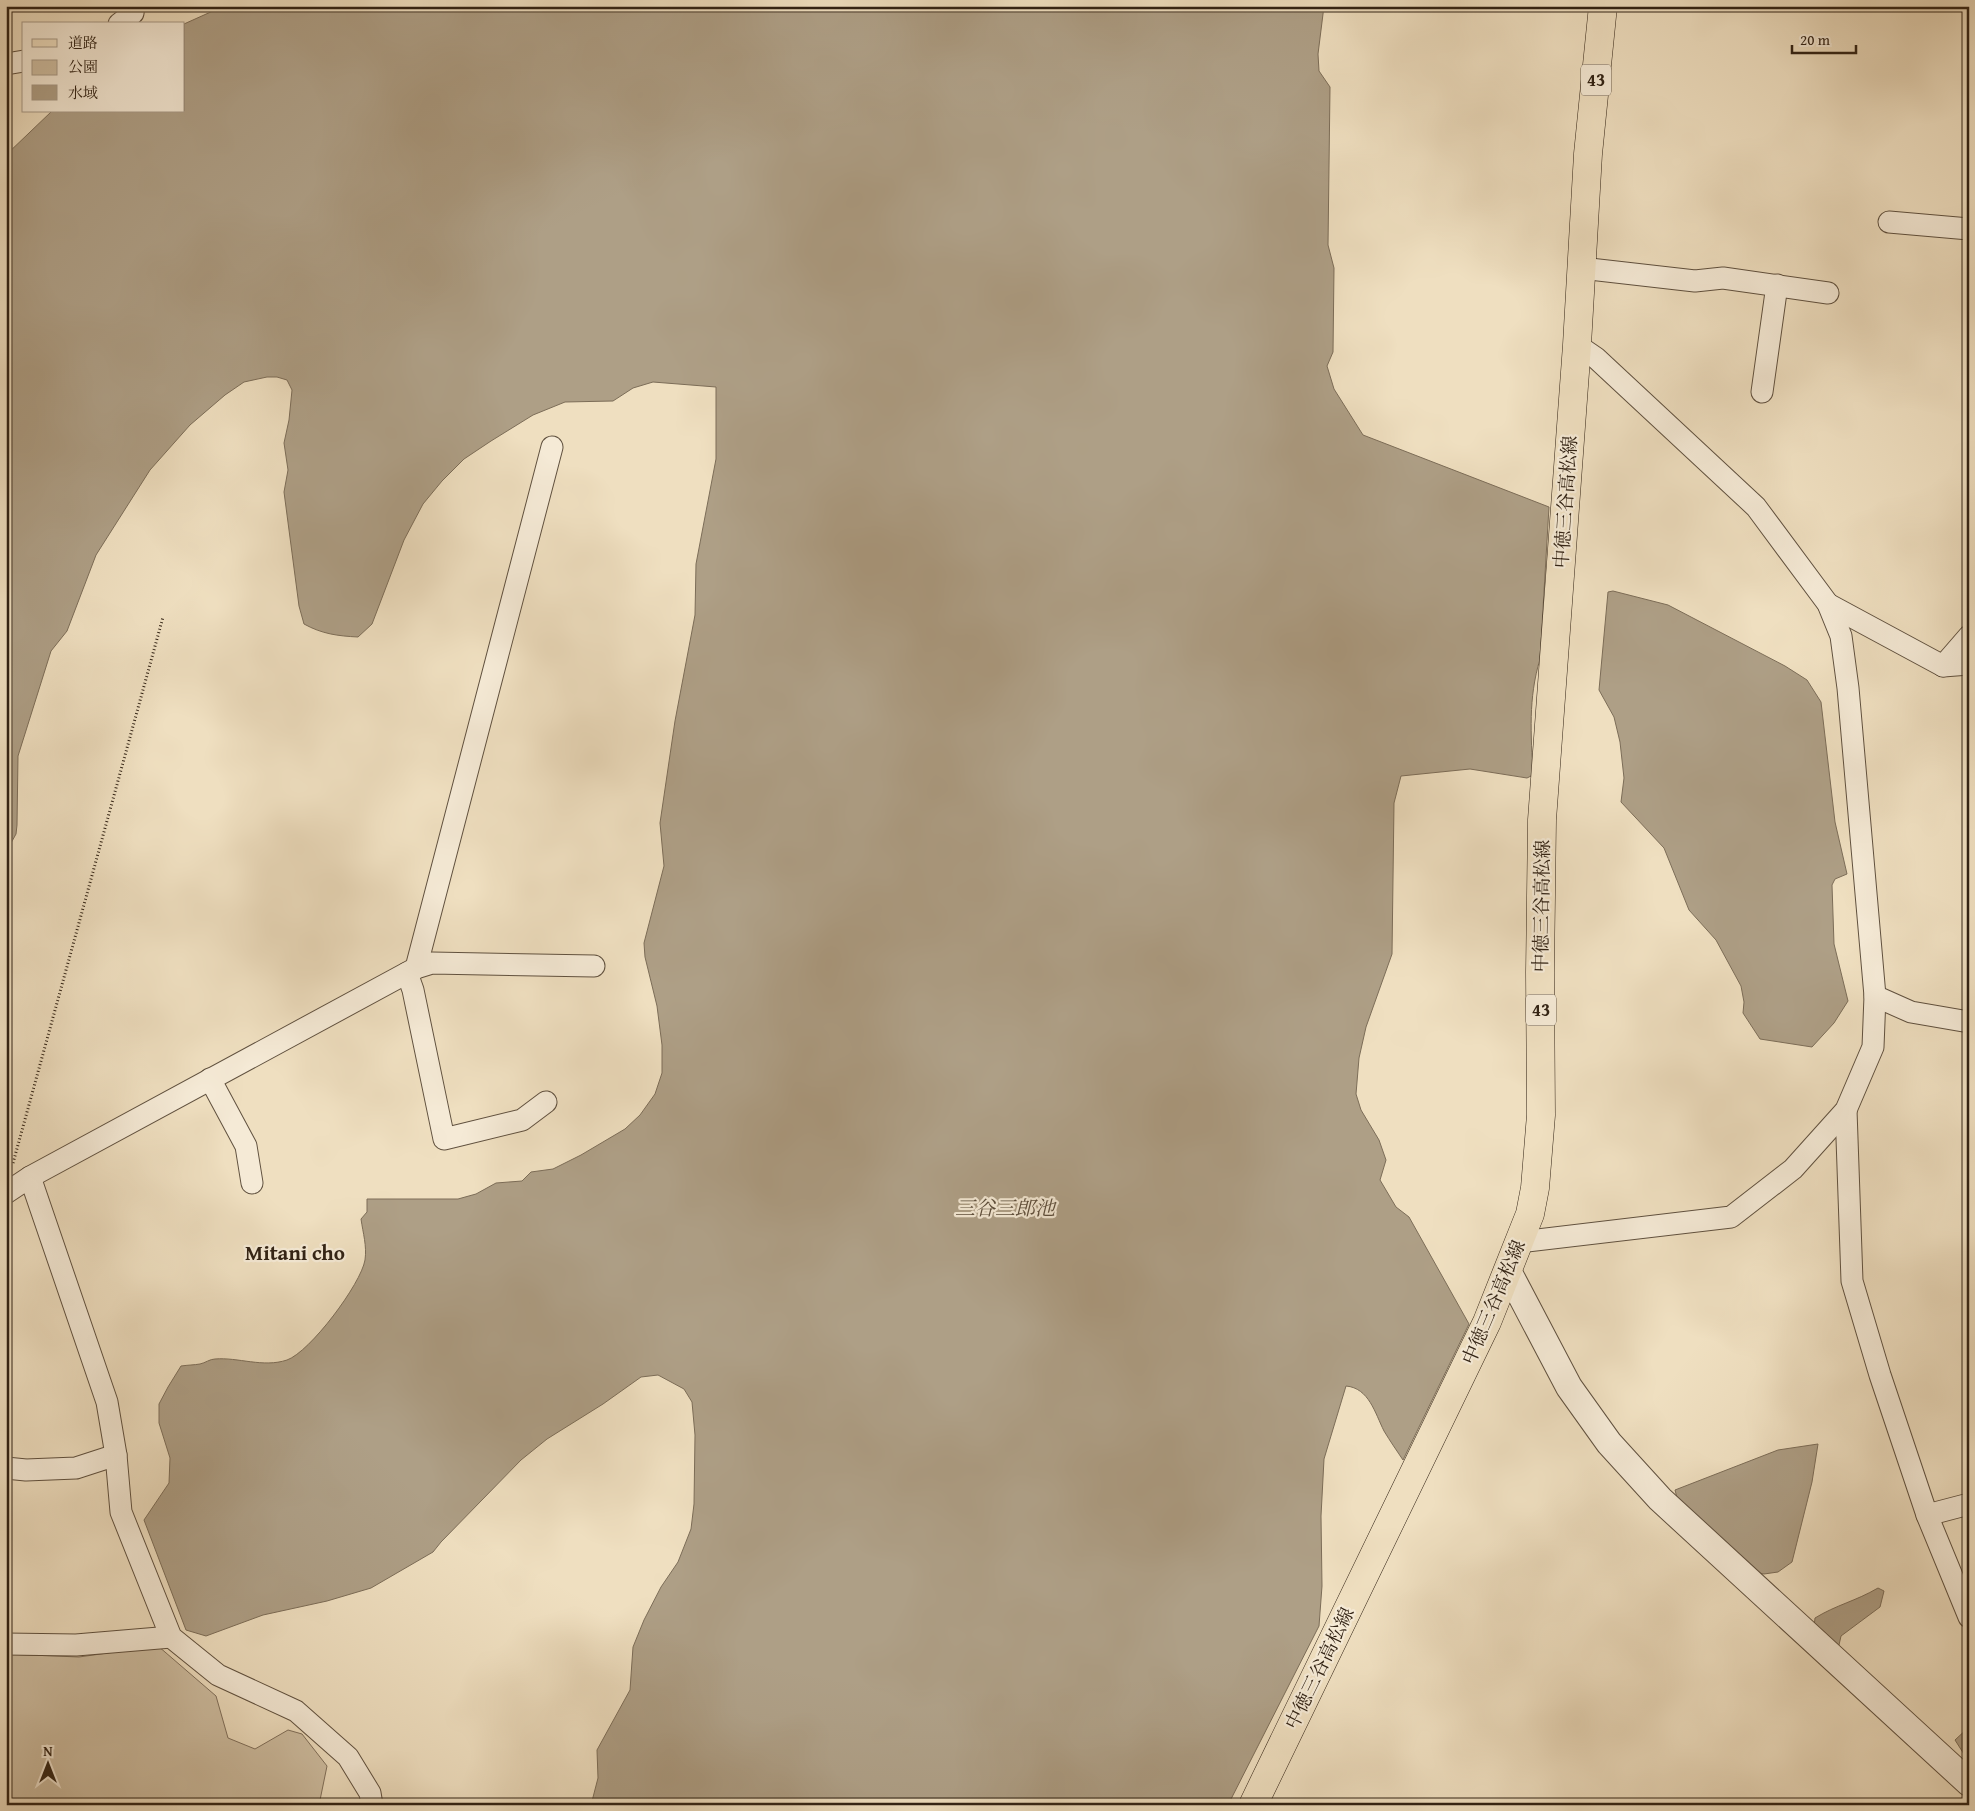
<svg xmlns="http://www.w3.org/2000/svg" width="1975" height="1811" viewBox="0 0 1975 1811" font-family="'Gentium Book Plus','Noto Serif JP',serif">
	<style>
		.green { fill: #cfbfa3; stroke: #80705c }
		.water { fill: #ae9f86; stroke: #7c6d58 }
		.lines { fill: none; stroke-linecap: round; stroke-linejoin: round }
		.minor-casing { stroke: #60513f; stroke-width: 23 }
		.tertiary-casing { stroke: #60513f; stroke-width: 28 }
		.primary-casing { stroke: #312214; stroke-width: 29 }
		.path { stroke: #312214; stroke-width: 3; stroke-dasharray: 1 2.5; stroke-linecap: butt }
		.minor { stroke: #f5ead6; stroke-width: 21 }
		.tertiary { stroke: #f5ead6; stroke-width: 26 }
		.primary { stroke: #efdfc0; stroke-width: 28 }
		.labels { text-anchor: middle; stroke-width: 4.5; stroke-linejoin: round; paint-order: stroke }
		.shield { fill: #f5ead6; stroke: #6c5e4e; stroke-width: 1 }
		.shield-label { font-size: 18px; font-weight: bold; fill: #312214 }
		.street-label { font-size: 19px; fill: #312214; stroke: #f5ead6 }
		.water-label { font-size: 20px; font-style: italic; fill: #5d4e3c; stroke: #f5ead6 }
		.quarter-label { font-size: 21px; font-weight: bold; fill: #312214; stroke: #f5ead6 }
	</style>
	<rect width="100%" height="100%" fill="#efdfc0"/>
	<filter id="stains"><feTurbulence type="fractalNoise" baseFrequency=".004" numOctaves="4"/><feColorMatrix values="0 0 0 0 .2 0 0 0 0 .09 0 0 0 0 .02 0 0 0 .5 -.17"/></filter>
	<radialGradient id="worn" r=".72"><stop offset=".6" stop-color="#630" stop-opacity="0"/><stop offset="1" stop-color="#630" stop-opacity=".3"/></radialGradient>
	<path class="green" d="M 158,1646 L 216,1696 L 228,1738 L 255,1749 L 288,1730 L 302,1734 L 327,1766 L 319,1805 L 6,1805 L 6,1654 L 79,1657 Z"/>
	<g class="water">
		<path d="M 224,6 L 1324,6 L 1318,54 L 1319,71 L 1330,87 L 1328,245 L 1334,268 L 1333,352 L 1327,366 L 1334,389 L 1363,435 L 1549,507 L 1540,659 C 1528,699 1531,734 1533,775 L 1527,778 L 1470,769 L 1401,776 L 1394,803 L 1392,954 L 1366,1027 L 1359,1058 L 1356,1094 L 1361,1110 L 1379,1140 L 1386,1160 L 1380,1180 L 1396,1207 L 1409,1217 L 1469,1324 L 1403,1460 C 1397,1451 1390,1441 1384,1431 C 1375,1413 1369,1388 1346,1386 L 1324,1459 L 1321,1516 L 1322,1586 L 1319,1626 L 1228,1805 L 591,1805 L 598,1778 L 597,1750 L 630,1690 L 633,1647 L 644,1620 L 661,1587 L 678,1562 L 691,1529 L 694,1504 L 695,1435 L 692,1402 L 684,1389 L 658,1375 L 641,1377 L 603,1404 L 547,1439 L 521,1460 L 441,1542 L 433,1552 L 371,1588 L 327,1601 L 263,1615 L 206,1636 L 186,1630 L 144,1520 L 169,1483 L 170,1458 L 159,1423 L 159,1404 L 168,1387 L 181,1366 C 188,1365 194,1365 200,1364 C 205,1363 210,1359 215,1359 C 238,1357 263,1368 287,1360 C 310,1352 361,1284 365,1260 C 367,1246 363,1233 361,1219 L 367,1212 L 367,1199 L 458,1199 L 476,1194 L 496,1183 L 522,1181 L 531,1172 L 553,1169 L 581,1155 L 625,1129 L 640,1115 L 655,1094 L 662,1073 L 662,1045 L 657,1006 L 645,957 L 644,943 L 664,866 L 660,823 L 675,721 L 695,615 L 696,564 L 716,459 L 716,387 L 653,382 L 633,388 L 613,401 L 565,402 L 533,415 L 491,441 L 464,459 L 442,481 L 423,504 L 404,540 L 372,624 L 358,637 C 338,636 322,634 304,624 L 299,606 L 284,492 L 288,470 L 284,443 L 289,420 L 292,390 L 287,380 L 277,377 L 267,377 L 244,382 L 225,395 L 190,425 L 150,470 L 96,555 L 67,631 L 51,651 L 18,756 L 17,825 L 16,834 L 6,852 L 6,155 L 52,111 L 184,111 L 184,24 Z"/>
		<path d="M 1613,591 L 1668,605 L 1785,666 L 1807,680 L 1821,702 L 1835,822 L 1847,874 L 1835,879 L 1832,885 L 1834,944 L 1848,1001 L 1834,1023 L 1812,1047 L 1760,1039 L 1743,1013 L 1744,1002 L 1741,986 L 1716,940 L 1689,910 L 1664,848 L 1621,802 L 1624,778 L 1620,742 L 1614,717 L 1599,690 L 1608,592 Z"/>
		<path d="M 1818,1444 L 1812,1482 L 1792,1562 L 1778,1572 L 1764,1574 L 1753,1572 L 1680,1509 L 1675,1490 L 1778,1450 Z"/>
		<path d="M 1878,1588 L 1884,1591 L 1880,1607 L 1841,1636 L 1839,1645 L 1836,1648 L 1814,1627 L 1815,1618 C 1836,1605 1856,1601 1878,1588 Z"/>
		<path d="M 1969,1727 L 1969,1762 L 1955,1740 Z"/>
	</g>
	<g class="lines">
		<g class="minor-casing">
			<g id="minor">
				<path d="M 119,24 L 133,13 L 134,6"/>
				<path d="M 6,64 L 24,61"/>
				<path d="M 1889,222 L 1969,229"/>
				<path d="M 1581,268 L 1695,281 L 1723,278 L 1828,293"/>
				<path d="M 1762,392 L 1777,285"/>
				<path d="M 1828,604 L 1943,666 L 1969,664"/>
				<path d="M 1943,666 L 1969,636"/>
				<path d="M 416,968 L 432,963 L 594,966"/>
				<path d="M 407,973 L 413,990 L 444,1139 L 522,1120 L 546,1102"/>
				<path d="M 1875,996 L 1911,1012 L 1969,1022"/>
				<path d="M 210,1079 L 246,1146 L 252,1183"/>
				<path d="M 1846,1110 L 1852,1281 L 1880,1375 L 1927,1515 L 1969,1617"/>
				<path d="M 30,1177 L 416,968 L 552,447"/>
				<path d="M 6,1193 L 30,1177 L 107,1402 L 116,1455 L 121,1512 L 171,1637 L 218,1675 L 296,1711 L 348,1757 L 370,1793 L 372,1805"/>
				<path d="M 1520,1242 L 1731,1217 L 1793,1169 L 1846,1110 L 1873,1047 L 1875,996 L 1848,688 L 1841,636 L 1828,604 L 1756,507 L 1596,358 L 1577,345"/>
				<path d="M 6,1468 L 26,1470 L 76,1468 L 116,1455"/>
				<path d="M 1927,1515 L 1969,1504"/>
				<path d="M 6,1644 L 76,1645 L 171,1637"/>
			</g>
		</g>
		<g class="tertiary-casing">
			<path id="tertiary" d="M 1508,1271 L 1569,1387 L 1609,1443 L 1660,1499 L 1969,1783"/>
		</g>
		<g class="primary-casing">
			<path id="primary" d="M 1253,1805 L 1487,1322 L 1530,1214 L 1535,1188 L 1541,1115 L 1540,972 L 1542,820 L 1577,345 L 1588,154 L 1603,6"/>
		</g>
		<path class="path" d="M 13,1163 L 163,617"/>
		<use href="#minor" class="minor"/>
		<use href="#tertiary" class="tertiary"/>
		<use href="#primary" class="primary"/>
	</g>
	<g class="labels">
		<g class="shield">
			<rect x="1581" y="64.5" width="30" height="31" rx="4"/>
			<rect x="1526" y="994.5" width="30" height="31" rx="4"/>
		</g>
		<g class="shield-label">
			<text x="1596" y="86">43</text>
			<text x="1541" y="1016">43</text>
		</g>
		<g class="street-label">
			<text transform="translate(1565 502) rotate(-86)" y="7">中徳三谷高松線</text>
			<text transform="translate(1541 906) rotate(-89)" y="7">中徳三谷高松線</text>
			<text transform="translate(1493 1302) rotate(-67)" y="7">中徳三谷高松線</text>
			<text transform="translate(1319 1668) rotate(-64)" y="7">中徳三谷高松線</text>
		</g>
		<g class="water-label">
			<text x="1005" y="1215">三谷三郎池</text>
		</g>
		<g class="quarter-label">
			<text x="295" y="1260">Mitani cho</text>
		</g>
	</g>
	<rect width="1975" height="1811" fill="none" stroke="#efdfc0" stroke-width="25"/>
	<rect x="8" y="8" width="1960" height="1796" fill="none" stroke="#312214" stroke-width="2.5"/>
	<rect x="12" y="12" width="1950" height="1786" fill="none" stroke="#312214"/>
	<rect x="22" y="22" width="162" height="90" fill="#f5ead6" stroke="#a79a88"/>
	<rect x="32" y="39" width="25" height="8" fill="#efdfc0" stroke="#a79a88"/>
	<text x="68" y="48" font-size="15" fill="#312214">道路</text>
	<rect x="32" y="60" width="25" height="15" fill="#cfbfa3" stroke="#a79a88"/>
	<text x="68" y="72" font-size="15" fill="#312214">公園</text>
	<rect x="32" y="85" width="25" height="15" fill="#ae9f86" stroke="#a79a88"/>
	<text x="68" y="98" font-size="15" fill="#312214">水域</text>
	<g transform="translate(48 1764)" stroke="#f5ead6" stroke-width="4" paint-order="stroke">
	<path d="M0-4L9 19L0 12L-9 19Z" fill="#312214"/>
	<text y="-8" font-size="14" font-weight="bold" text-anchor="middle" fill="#312214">N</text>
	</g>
	<path d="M1792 45v8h64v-8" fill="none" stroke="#312214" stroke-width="2.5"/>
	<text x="1800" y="45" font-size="15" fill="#312214" stroke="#f5ead6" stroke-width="4" paint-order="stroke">20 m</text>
	<rect width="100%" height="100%" filter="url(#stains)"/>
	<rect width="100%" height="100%" fill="url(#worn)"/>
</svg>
